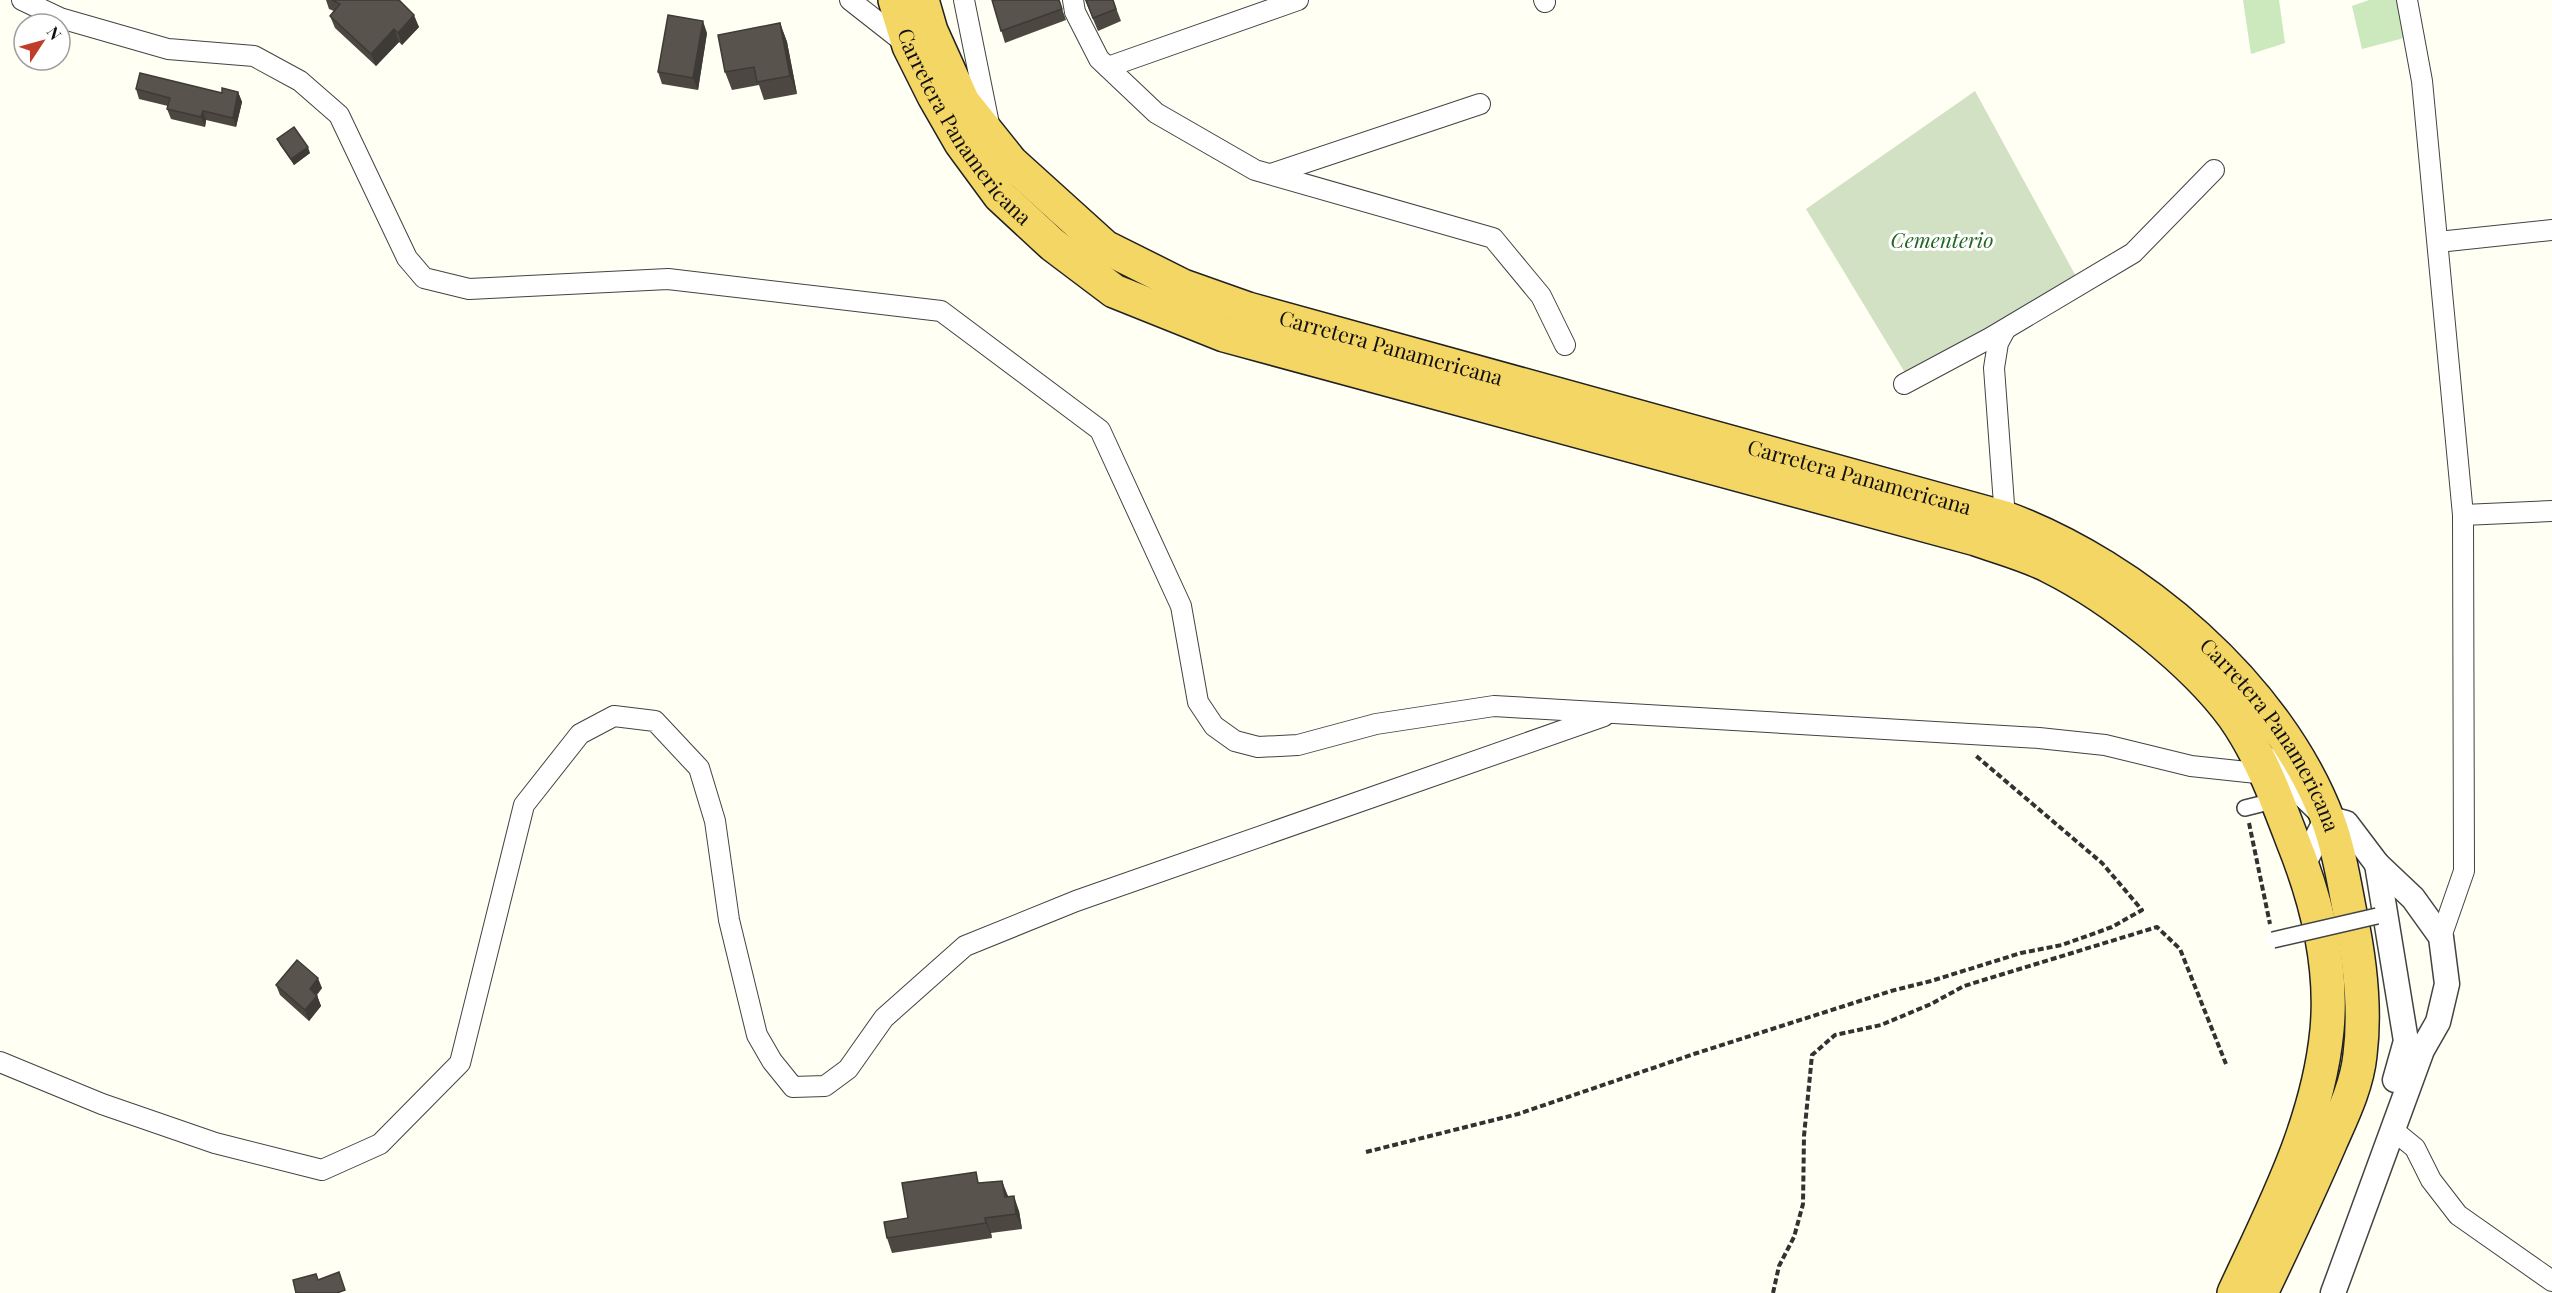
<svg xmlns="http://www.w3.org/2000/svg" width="2552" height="1293" viewBox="0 0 2552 1293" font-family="'Playfair Display',serif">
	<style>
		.green { fill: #cbe9bc }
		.cemetery { fill: #d2e1c3 }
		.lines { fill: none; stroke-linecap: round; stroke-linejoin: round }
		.pedestrian-casing { stroke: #434343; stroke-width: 18 }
		.minor-casing { stroke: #434343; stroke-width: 22 }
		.tertiary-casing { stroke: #434343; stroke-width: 27 }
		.trunk-casing { stroke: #212121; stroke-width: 36 }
		.path { stroke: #323232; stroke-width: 4; stroke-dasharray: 6 3; stroke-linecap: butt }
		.pedestrian { stroke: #fff; stroke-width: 15 }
		.minor { stroke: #fff; stroke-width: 20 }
		.tertiary { stroke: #fff; stroke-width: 24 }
		.trunk { stroke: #f4d665; stroke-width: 33 }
		.pedestrian-bridge-casing { stroke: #434343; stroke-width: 18; stroke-linecap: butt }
		.pedestrian-bridge { stroke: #fff; stroke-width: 15 }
		.wall { fill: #4c4741 }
		.shaded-wall { fill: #3e3a35 }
		.building { fill: #58534c; stroke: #3e3a35; stroke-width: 1.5 }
		.labels { text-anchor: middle; stroke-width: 6; stroke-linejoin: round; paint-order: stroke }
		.street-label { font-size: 21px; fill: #101010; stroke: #fff }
		.park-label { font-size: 21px; font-style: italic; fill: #226720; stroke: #fff }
	</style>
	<rect width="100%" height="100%" fill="#fffff3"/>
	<g class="green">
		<path d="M 2243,0 L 2279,0 L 2285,43 L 2251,54 Z"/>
		<path d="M 2369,0 L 2400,0 L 2404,38 L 2362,49 L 2352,6 Z"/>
	</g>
	<path class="cemetery" d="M 1975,91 L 2078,280 L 1907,376 L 1806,209 Z"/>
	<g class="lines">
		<g class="pedestrian-casing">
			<path id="pedestrian" d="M 2245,808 L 2277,800"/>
		</g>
		<g class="minor-casing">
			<g id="minor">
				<path d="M 22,0 L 60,18 L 168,49 L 254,56 L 300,81 L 339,115 L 407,258 L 424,278 L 469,289 L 668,279 L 941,311 L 1100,430 L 1181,606 L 1198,702 L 1214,726 L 1235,741 L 1258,747 L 1298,745 L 1376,724 L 1494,706 L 2039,738 L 2105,745 L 2191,766 L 2266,774"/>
				<path d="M 850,0 L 906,44"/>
				<path d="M 964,0 L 990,129"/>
				<path d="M 1073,0 L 1075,12 L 1099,59 L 1156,113 L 1255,170 L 1493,238 L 1541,296 L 1565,345"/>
				<path d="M 1544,0 L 1545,2"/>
				<path d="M 2407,0 L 2422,81 L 2463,515 L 2464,871 L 2441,937"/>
				<path d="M 1108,67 L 1298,0"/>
				<path d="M 1271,174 L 1480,104"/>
				<path d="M 2438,242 L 2552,230"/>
				<path d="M 1904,384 L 1990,338 L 2133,253 L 2214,170"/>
				<path d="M 2463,515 L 2552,511"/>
				<path d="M 2005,518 L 1994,368 L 1998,343 L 2005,330"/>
				<path d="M 0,1062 L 102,1104 L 215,1143 L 322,1170 L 380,1144 L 460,1063 L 524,805 L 580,734 L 614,716 L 655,721 L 699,768 L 715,821 L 729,920 L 757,1035 L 772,1061 L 793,1087 L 825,1086 L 848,1069 L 884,1018 L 965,946 L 1076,901 L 1604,716"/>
				<path d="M 2393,1130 L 2415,1148 L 2431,1180 L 2458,1215 L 2552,1281"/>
			</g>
		</g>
		<g class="tertiary-casing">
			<g id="tertiary">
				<path d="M 2263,756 L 2327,818 L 2346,823 L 2377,864 L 2413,898 L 2441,937 L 2447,984 L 2438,1022 L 2422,1050 L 2333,1293"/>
				<path d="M 2377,864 L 2406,1041 L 2395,1080"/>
				<path d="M 2303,865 L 2327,818"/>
			</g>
		</g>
		<g class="trunk-casing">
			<g id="trunk">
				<path id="s1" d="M 895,0 L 909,46 L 934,96 L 961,143 L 1000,196 L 1053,245 L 1114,291 L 1224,335 L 1976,539 C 2001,548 2028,555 2051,567 C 2111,597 2194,662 2234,717 C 2260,754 2276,797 2292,839 C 2316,898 2333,966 2327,1030 C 2318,1124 2273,1209 2234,1293"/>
				<path id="s2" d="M 922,0 L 931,31 L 963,102 L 1011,162 L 1105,247 L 1183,286 L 1248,309 L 2005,518 C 2137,567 2277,685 2328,820 C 2339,850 2344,882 2350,913 C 2360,960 2366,1007 2360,1055 C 2357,1085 2343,1114 2331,1141 C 2309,1192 2285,1243 2261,1293"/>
			</g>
		</g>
		<g class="path">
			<path d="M 2249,823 L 2270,924"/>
			<path d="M 1366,1152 L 1518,1114 L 1697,1053 L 1891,991 L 1931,981 L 2021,953 L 2062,945 L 2112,927 L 2142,910 L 2102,863 L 1975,755"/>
			<path d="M 1773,1293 L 1779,1266 L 1794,1237 L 1803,1204 L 1804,1136 L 1812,1055 L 1835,1035 L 1881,1025 L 1931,1004 L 1964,986 L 2157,927 L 2180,949 L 2226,1064"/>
		</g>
		<use href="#pedestrian" class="pedestrian"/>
		<use href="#minor" class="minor"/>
		<use href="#tertiary" class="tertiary"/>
		<use href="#trunk" class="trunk"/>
		<g class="pedestrian-bridge-casing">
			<path id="pedestrian-bridge" d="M 2273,940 L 2377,916"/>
		</g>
		<use href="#pedestrian-bridge" class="pedestrian-bridge"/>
	</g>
	<g class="wall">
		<path d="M 326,0 L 399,0 L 419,27 L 402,45 L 399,42 L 376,66 L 335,28 L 330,16 L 334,11 L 329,9 Z"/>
		<path d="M 992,0 L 1059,0 L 1066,20 L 1005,43 Z"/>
		<path d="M 1085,0 L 1113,0 L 1121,21 L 1098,31 Z"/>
		<path d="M 780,23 L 787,42 L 797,94 L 764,100 L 759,85 L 732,90 L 725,72 Z"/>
		<path d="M 707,33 L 698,90 L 662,84 L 658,72 Z"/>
		<path d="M 136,89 L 222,93 L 238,92 L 242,102 L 236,127 L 206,120 L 205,127 L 171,119 L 167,109 L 168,106 L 139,99 Z"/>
		<path d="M 277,139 L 310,153 L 294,165 L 280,145 Z"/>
		<path d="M 276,985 L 322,988 L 317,995 L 321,1006 L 309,1021 L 280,995 Z"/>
		<path d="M 980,1183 L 1008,1196 L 1019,1211 L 1022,1229 L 991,1233 L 992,1238 L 892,1253 L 887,1238 L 908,1218 Z"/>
	</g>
	<g class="shaded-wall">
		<path d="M 414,15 L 419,27 L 402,45 L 398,33 Z"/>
		<path d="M 703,21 L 707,33 L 698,90 L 693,78 Z"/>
		<path d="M 780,23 L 787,42 L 797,94 L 790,76 Z"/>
		<path d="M 394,29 L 399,42 L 376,66 L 371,54 Z"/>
		<path d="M 238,92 L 242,102 L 236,127 L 233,118 Z"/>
		<path d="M 203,111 L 206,120 L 205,127 L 201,117 Z"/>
		<path d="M 308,147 L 310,153 L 294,165 L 291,159 Z"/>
		<path d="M 318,978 L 322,988 L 313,999 L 310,989 Z"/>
		<path d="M 317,996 L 321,1006 L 309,1021 L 305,1010 Z"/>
		<path d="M 1002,1181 L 1008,1196 L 1010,1212 L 1005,1197 Z"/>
		<path d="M 1014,1196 L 1019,1211 L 1022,1229 L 1016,1214 Z"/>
		<path d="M 985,1218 L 991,1233 L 992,1238 L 986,1223 Z"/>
	</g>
	<g class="building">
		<path d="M 332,0 L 399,0 L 414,15 L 398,33 L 394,29 L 371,54 L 330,16 L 340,4 Z"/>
		<path d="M 992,0 L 1059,0 L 1062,9 L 1001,31 Z"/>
		<path d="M 1086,0 L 1113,0 L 1116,9 L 1093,18 Z"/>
		<path d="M 668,15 L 703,21 L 693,78 L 658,72 Z"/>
		<path d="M 780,23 L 790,76 L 757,82 L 754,67 L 725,72 L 718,35 Z"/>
		<path d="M 140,73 L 222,93 L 222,88 L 238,92 L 233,118 L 203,111 L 201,117 L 167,109 L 170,98 L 136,89 Z"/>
		<path d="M 294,127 L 308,147 L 291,159 L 277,139 Z"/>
		<path d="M 297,960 L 318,978 L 310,989 L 317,996 L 305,1010 L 276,985 Z"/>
		<path d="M 976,1172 L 978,1183 L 1002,1181 L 1005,1197 L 1014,1196 L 1016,1214 L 985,1218 L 986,1223 L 887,1238 L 884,1222 L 908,1218 L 902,1183 Z"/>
		<path d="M 339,1272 L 345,1290 L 337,1293 L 296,1293 L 293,1280 L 316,1274 L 318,1280 Z"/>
	</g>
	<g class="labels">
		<g class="street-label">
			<text dy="7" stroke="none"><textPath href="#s1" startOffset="146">Carretera Panamericana</textPath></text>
			<text dy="7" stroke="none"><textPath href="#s2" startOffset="618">Carretera Panamericana</textPath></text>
			<text dy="7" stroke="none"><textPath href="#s2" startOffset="1104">Carretera Panamericana</textPath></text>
			<text dy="7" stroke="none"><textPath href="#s2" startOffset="1606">Carretera Panamericana</textPath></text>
		</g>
		<g class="park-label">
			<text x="1942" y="248">Cementerio</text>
		</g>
	</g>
	<g transform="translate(42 42) rotate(54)"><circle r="28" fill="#ffffff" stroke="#9f9f9f" stroke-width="1.5"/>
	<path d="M0-4.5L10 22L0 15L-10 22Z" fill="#be3e29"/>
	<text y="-9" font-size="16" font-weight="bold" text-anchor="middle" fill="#101010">N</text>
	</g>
</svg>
